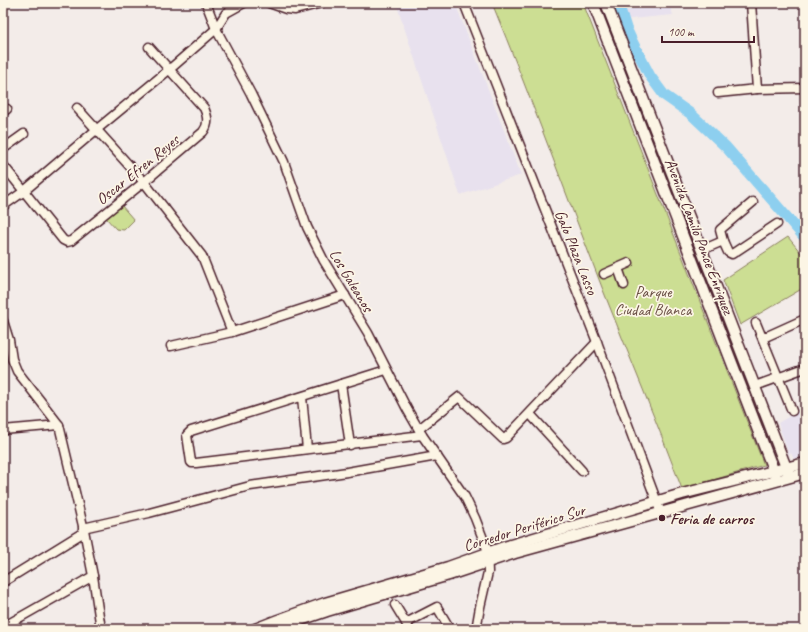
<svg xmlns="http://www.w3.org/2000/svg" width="808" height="632" viewBox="0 0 808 632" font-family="Caveat,sans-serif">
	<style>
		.built { fill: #e8e1ee }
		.green { fill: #ccde93; stroke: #8b7e5f }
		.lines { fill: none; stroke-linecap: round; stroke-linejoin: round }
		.river { stroke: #8dcfef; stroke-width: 11 }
		.minor-casing { stroke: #4a1f2b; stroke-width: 11 }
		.major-casing { stroke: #4a1f2b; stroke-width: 13 }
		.minor { stroke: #fcf5e5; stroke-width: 8 }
		.major { stroke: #fcf5e5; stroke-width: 10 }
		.poi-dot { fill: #4a1f2b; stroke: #fcf5e5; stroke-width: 1.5 }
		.labels { text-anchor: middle; stroke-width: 3.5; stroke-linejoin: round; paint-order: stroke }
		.street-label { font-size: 16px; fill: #4a1f2b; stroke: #fcf5e5 }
		.park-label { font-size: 16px; fill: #6a4f45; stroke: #fcf5e5 }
		.poi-label { font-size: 16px; font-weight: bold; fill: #4a1f2b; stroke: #fcf5e5; text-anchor: start }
	</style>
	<rect width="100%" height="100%" fill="#f3ece9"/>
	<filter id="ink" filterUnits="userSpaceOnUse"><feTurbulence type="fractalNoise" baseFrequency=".025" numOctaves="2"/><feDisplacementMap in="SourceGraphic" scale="8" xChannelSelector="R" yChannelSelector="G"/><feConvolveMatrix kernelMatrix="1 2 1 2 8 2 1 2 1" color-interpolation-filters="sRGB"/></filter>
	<g filter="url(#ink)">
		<g class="built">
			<path d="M 396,3 L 455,3 L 521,175 L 460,195 Z"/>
			<path d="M 614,3 L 669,3 L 673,15 L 620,20 Z"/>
			<path d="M 805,407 L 805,455 L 794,459 L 791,453 L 789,455 L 778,423 Z"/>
		</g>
		<g class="green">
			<path d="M 492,3 L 583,3 L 764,465 L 682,489 C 657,422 629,356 603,290 C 566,194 531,98 492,3 Z"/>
			<path d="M 121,205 L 134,220 L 124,230 L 116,229 L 106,218 Z"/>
			<path d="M 788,237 L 805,258 L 805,287 L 740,325 L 723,280 Z"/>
		</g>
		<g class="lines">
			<path class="river" d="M 618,3 L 626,28 L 634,45 L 650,76 L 664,95 L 691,114 L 726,147 L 805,238"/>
			<g class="minor-casing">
				<g id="minor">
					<path d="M 206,3 L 216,29 L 251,94 L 284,162 L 307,227 L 324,261 L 368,333 L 407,409 L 422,435 L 465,497 L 475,518 L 487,549 L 488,572 L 480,607 L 477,624 L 478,629"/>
					<path d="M 269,3 L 286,9 L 295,10 L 322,3"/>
					<path d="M 464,3 L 597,342 L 661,513"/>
					<path d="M 757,89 L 805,88"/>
					<path d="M 718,93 L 757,89 L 751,3"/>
					<path d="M 77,108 L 144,182 L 202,256 L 232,332"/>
					<path d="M 3,112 L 7,109"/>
					<path d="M 3,149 L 24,134"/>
					<path d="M 3,165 L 63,240 L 67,242 L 71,241 L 144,182 L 203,132 C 209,124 208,117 204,108 L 149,47"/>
					<path d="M 3,206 L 23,192 L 96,130 L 170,69 L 216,29 L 226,13 L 244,3"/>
					<path d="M 723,241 L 728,252 L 732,254 L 777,224"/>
					<path d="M 702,250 L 723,241 L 720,230 L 721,229 L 753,202"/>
					<path d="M 618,268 L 624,285"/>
					<path d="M 604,274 L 629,263"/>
					<path d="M 3,321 L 9,340 L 12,359 L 17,371 L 59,425 L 84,530 L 93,576 L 3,627"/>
					<path d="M 756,323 L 792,411"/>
					<path d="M 763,338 L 805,319"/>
					<path d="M 171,346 L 232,332 L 345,295"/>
					<path d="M 386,370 L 191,431 L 187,435 L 191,462 L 192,463 L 196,463 C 271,453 347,445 422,435"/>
					<path d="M 341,384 L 350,445"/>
					<path d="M 755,386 L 805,368"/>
					<path d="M 302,397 L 307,449"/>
					<path d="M 530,414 L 582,471"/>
					<path d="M 419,429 L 459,397 L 503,439 L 506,438 L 597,342"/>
					<path d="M 3,430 L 59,425"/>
					<path d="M 83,528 L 149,513 L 250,486 L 347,472 L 437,456"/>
					<path d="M 93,576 L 101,629"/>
					<path d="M 3,582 L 84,532"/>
					<path d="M 395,605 L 406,623"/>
					<path d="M 409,629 L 406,623 L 437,607 L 450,629"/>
				</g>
			</g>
			<g class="major-casing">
				<g id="major">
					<path d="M 593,3 L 776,477"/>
					<path d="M 606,3 L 789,475"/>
					<path d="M 255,629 L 278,620 L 325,603 L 448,567 L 504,547 L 682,494 L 805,463"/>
					<path d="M 274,629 L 327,611 L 449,575 L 515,553 L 805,473"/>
				</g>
			</g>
			<use href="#minor" class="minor"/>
			<use href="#major" class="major"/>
		</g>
	</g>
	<circle class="poi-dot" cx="662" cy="518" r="4"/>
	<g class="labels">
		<g class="street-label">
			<text transform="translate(137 169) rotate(-39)" y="6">Oscar Efren Reyes</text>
			<text transform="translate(700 236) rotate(69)" y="6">Avenida Camilo Ponce Enriquez</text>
			<text transform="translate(577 252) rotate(68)" y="6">Galo Plaza Lasso</text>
			<text transform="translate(352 280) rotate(59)" y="6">Los Galeanos</text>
			<text transform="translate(524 527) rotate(-17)" y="6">Corredor Periférico Sur</text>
		</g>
		<g class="park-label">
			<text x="653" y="297">Parque<tspan x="653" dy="18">Ciudad Blanca</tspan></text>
		</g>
		<g class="poi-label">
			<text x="670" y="524">Feria de carros</text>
		</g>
	</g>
	<rect width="808" height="632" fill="none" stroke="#fcf5e5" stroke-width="16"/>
	<rect x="8" y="8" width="792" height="616" fill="none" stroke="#4a1f2b" stroke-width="1.5" filter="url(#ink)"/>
	<path d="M662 36v6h92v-6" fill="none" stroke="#4a1f2b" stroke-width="2"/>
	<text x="668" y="36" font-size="12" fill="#4a1f2b" stroke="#fcf5e5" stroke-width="3" paint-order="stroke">100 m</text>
</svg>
